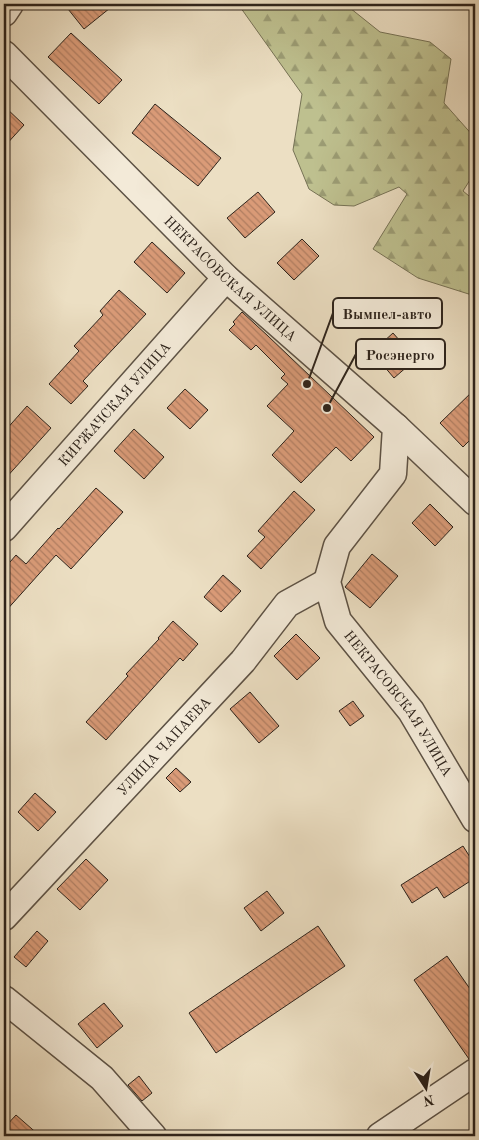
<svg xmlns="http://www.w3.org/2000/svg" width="479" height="1140" viewBox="0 0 479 1140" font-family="'Old Standard TT',serif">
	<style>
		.forest { fill: url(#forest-firs); stroke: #767255 }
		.building { fill: url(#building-back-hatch); stroke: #2d231b }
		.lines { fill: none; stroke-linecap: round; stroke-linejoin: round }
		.minor-casing { stroke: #5d5245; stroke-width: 29 }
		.minor { stroke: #f3ead8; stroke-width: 26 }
		.labels { text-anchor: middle; stroke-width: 4; stroke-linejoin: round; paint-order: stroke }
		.street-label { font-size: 14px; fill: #2d231b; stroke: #f3ead8 }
		.leader { fill: none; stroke: #2d231b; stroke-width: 2 }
		.callout-dot { fill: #2d231b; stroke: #f3ead8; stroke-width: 2 }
		.callout { fill: #f3ead8; stroke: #2d231b; stroke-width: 2 }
		.callout-label { font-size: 15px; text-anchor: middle; font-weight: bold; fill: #2d231b }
	</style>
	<defs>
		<pattern id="forest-firs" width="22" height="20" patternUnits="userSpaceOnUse" patternTransform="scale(1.25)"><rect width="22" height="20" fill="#bec08f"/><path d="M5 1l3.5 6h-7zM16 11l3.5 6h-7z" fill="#9b9c74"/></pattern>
		<pattern id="building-back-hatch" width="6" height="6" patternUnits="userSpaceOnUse" patternTransform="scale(1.25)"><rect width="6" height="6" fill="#da9b78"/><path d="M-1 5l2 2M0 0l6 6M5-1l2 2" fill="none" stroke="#b17e62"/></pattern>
	</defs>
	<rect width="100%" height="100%" fill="#ecdfc3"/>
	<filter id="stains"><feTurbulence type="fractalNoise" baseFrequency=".004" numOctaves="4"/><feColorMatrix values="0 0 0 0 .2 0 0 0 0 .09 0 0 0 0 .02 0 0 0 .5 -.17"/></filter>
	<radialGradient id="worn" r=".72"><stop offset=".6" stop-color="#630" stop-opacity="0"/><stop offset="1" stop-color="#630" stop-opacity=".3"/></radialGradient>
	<path class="forest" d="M 238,4 L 345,4 L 380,32 L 430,42 L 451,59 L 444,103 L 475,138 L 475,172 L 463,191 L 475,201 L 475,296 L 418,278 L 373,249 L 407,194 L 399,187 L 354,206 L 334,205 L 309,189 L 293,150 L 302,94 Z"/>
	<g class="building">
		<path d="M 64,4 L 115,4 L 84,29 Z"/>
		<path d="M 71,33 L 122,80 L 99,104 L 48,57 Z"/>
		<path d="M 155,104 L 221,158 L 198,186 L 132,133 Z"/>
		<path d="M 4,106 L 24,125 L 4,147 Z"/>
		<path d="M 258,192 L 275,212 L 245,238 L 227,218 Z"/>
		<path d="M 302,239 L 319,256 L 294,280 L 277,263 Z"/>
		<path d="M 152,242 L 185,273 L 167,293 L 134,262 Z"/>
		<path d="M 119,290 L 146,314 L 83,381 L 88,386 L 71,404 L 49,384 L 79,351 L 74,346 L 103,315 L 100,311 Z"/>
		<path d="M 242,312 L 268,336 L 374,437 L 351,461 L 336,447 L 301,483 L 272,455 L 294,431 L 267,406 L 288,384 L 281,378 L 285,374 L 256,345 L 251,350 L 229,330 L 235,324 L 233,322 Z"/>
		<path d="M 393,333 L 416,359 L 394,378 L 372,352 Z"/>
		<path d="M 185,389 L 208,410 L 190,429 L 167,408 Z"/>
		<path d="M 475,389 L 475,435 L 463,447 L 440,423 Z"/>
		<path d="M 27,406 L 51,428 L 4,480 L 4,432 Z"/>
		<path d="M 134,429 L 164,457 L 144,479 L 114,451 Z"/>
		<path d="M 96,488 L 123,512 L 71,569 L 56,555 L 4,613 L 4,569 L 16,555 L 26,564 L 58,528 L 59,529 Z"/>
		<path d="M 294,491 L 315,510 L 261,569 L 247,556 L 265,537 L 258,531 Z"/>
		<path d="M 430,504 L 453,527 L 435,546 L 412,523 Z"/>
		<path d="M 372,554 L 398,576 L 370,608 L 345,587 Z"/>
		<path d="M 223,575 L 241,591 L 221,612 L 204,597 Z"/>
		<path d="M 173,621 L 198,644 L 183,661 L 180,658 L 106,740 L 86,722 L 128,676 L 126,674 L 159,639 L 158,638 Z"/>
		<path d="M 296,634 L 320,658 L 297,680 L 274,656 Z"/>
		<path d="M 250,692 L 279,726 L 259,743 L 230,709 Z"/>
		<path d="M 353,701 L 364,716 L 350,726 L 339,711 Z"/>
		<path d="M 176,768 L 191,782 L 180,792 L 166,778 Z"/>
		<path d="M 35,793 L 56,812 L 38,831 L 18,812 Z"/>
		<path d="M 463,846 L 475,865 L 475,878 L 444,898 L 437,887 L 412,903 L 401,885 Z"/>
		<path d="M 86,859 L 108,880 L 80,910 L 57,889 Z"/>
		<path d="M 267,891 L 284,913 L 261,931 L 244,908 Z"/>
		<path d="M 318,926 L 345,966 L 216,1053 L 189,1013 Z"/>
		<path d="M 37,931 L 48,941 L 26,967 L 14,957 Z"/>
		<path d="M 447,956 L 475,996 L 475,1057 L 469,1059 L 414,980 Z"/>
		<path d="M 104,1003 L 123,1026 L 97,1048 L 78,1024 Z"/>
		<path d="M 139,1076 L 152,1093 L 142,1101 L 128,1085 Z"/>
		<path d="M 16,1115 L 40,1136 L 4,1136 L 4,1128 Z"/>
	</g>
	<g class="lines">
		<g class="minor-casing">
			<g id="minor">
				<path d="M 4,13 L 10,4"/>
				<path id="s1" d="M 4,54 L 226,278 L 396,427 L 393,474 L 337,546 L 327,582 L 338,621 L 411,711 L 475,819"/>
				<path d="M 396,427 L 475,502"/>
				<path id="s2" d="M 4,528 L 226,278"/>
				<path id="s3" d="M 4,917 L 243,661 L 287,604 L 327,582"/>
				<path d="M 4,999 L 102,1078 L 153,1136"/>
				<path d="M 380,1136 L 475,1072"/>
			</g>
		</g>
		<use href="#minor" class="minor"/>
	</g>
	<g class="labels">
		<g class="street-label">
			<text dy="5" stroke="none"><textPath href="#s1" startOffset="319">НЕКРАСОВСКАЯ УЛИЦА</textPath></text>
			<text dy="5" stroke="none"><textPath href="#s2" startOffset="166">КИРЖАЧСКАЯ УЛИЦА</textPath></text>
			<text dy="5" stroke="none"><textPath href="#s1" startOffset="860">НЕКРАСОВСКАЯ УЛИЦА</textPath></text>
			<text dy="5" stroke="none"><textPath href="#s3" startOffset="234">УЛИЦА ЧАПАЕВА</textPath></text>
		</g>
	</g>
	<path class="leader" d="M307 384L333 313M327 408L356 354"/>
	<g class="callout-dot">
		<circle cx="307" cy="384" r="5"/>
		<circle cx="327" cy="408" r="5"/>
	</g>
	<g class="callout">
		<rect x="333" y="298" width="109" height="30" rx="5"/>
		<rect x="356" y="339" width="89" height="30" rx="5"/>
	</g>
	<g class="callout-label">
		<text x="387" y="319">Вымпел-авто</text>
		<text x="400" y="360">Росэнерго</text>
	</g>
	<rect width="479" height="1140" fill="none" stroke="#ecdfc3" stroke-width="20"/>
	<rect x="5" y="5" width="469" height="1130" fill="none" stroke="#2d231b" stroke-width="2.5"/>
	<rect x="10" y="10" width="459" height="1120" fill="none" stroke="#2d231b"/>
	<g transform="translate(426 1088) rotate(168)" stroke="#f3ead8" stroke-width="4" paint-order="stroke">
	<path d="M0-4L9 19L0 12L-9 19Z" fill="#2d231b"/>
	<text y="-8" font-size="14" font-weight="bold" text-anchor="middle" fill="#2d231b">N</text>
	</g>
	<rect width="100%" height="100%" filter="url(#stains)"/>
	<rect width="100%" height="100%" fill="url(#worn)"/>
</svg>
